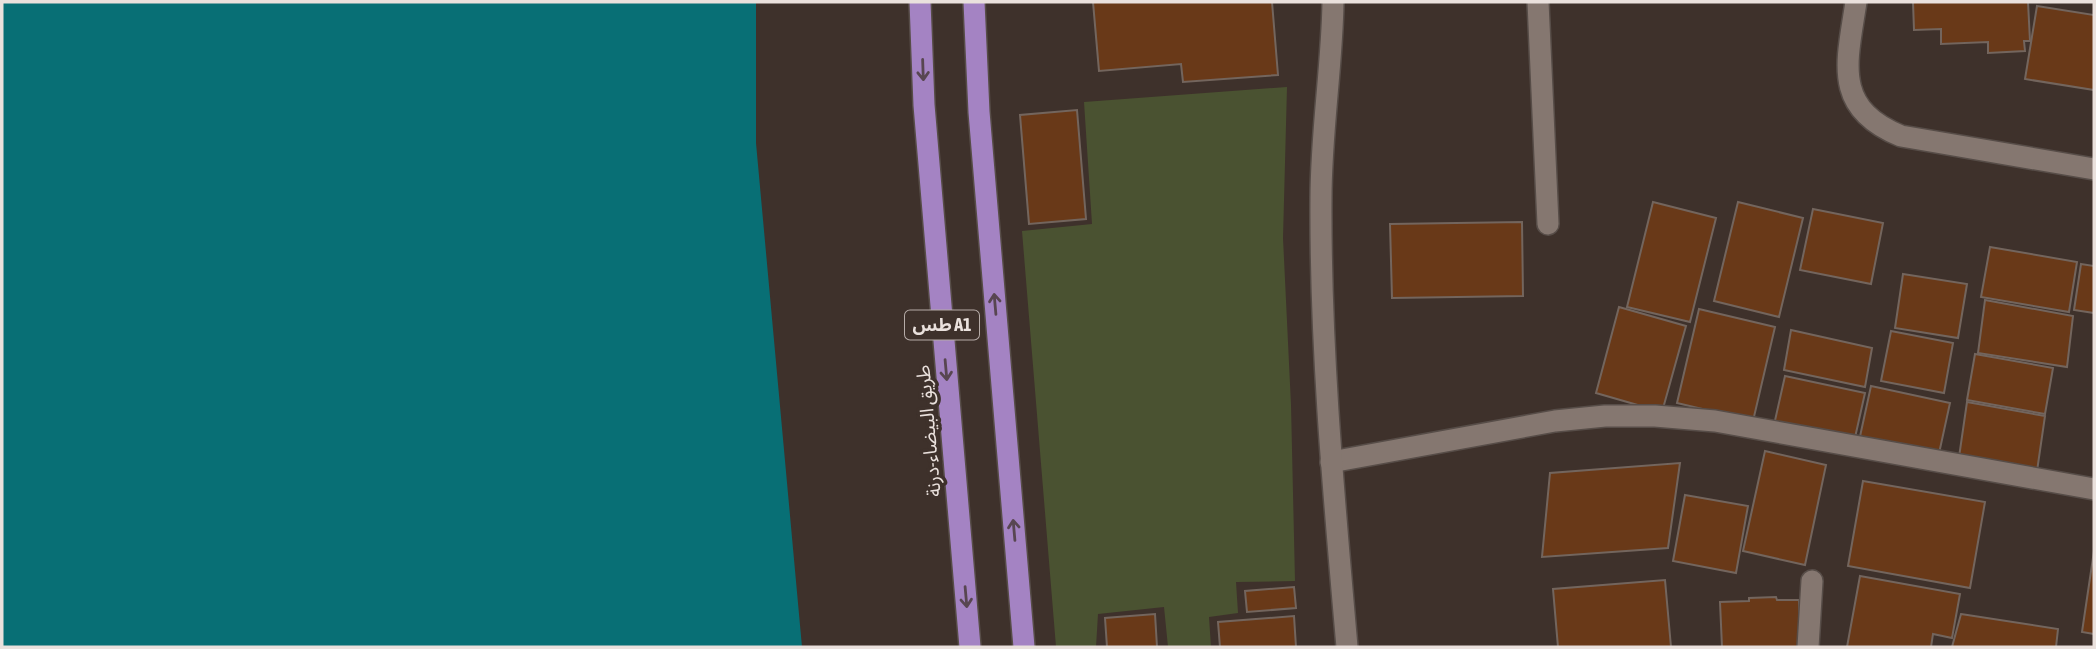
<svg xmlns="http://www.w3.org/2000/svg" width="2096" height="649" viewBox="0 0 2096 649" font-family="'Asap Condensed','Noto Sans Arabic',sans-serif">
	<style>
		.green { fill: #4a5231 }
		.water { fill: #086f75 }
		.building { fill: #693918; stroke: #73655d; stroke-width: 2 }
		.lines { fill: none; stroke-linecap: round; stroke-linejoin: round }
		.street-casing { stroke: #574d48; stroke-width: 24 }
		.secondary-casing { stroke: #574d48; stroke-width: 24 }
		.highway-casing { stroke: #574d48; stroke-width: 24 }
		.street { stroke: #857770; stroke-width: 21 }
		.secondary { stroke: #857770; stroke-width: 21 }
		.highway { stroke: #a483c3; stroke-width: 21 }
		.oneway { stroke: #584651 }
		.labels { text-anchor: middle; stroke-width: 7; stroke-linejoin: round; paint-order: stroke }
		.shield { fill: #3e312b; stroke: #b6aca8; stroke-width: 2 }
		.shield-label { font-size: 18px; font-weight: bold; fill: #eae1dd }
		.street-label { font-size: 19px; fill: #eae1dd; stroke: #3e312b }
	</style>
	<rect width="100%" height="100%" fill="#3e312b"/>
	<path class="green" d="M 1287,87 L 1283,238 L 1291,405 L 1295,581 L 1236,582 L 1238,613 L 1209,617 L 1211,647 L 1168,647 L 1164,607 L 1098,614 L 1096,647 L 1056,647 L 1022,231 L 1092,224 L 1084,102 Z"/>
	<path class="water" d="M 2,2 L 756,2 L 756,143 L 802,647 L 2,647 Z"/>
	<g class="building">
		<path d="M 1093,2 L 1272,2 L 1278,75 L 1183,82 L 1181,64 L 1099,71 Z"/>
		<path d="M 1913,2 L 2028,2 L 2030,41 L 2024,41 L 2025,51 L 1988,53 L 1988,42 L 1941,44 L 1941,29 L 1914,30 Z"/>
		<path d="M 2037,6 L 2094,15 L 2094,90 L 2025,79 Z"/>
		<path d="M 1077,110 L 1086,219 L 1029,224 L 1020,115 Z"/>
		<path d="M 1653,202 L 1716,218 L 1690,322 L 1627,307 Z"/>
		<path d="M 1738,202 L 1803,218 L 1779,317 L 1714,301 Z"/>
		<path d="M 1813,209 L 1883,223 L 1871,284 L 1800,270 Z"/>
		<path d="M 1522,222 L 1523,296 L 1392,298 L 1390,224 Z"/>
		<path d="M 1990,247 L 2077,262 L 2069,312 L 1981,297 Z"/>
		<path d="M 2081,264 L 2094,266 L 2094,313 L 2074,310 Z"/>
		<path d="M 1903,274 L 1967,284 L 1958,338 L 1895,328 Z"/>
		<path d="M 1985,300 L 2073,316 L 2067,367 L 1978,353 Z"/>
		<path d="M 1619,307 L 1686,326 L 1662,412 L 1596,393 Z"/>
		<path d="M 1699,309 L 1775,327 L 1753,421 L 1677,403 Z"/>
		<path d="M 1791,330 L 1872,348 L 1865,387 L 1784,370 Z"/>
		<path d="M 1891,331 L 1953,343 L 1944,393 L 1881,381 Z"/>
		<path d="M 1975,354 L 2053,368 L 2045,414 L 1967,400 Z"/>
		<path d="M 1785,376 L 1865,393 L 1854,442 L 1774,425 Z"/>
		<path d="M 1871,386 L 1950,403 L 1938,458 L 1859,441 Z"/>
		<path d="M 1967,402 L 2045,416 L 2036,478 L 1958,464 Z"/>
		<path d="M 1765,451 L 1826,465 L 1805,565 L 1743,551 Z"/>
		<path d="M 1680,463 L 1668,548 L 1542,557 L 1550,473 Z"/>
		<path d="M 1863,481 L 1985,502 L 1970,588 L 1848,566 Z"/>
		<path d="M 1685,495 L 1748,506 L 1736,573 L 1673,561 Z"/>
		<path d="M 2094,551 L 2094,634 L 2082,632 Z"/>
		<path d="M 1860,576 L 1960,594 L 1952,638 L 1933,634 L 1931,647 L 1847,647 Z"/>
		<path d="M 1665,580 L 1671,647 L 1558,647 L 1553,589 Z"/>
		<path d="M 1294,587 L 1296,608 L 1247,612 L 1245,591 Z"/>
		<path d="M 1776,597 L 1777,600 L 1799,600 L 1800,647 L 1722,647 L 1720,602 L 1749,601 L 1749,598 Z"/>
		<path d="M 1155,614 L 1157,647 L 1107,647 L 1105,618 Z"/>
		<path d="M 1961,614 L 2058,629 L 2056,647 L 1952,647 Z"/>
		<path d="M 1294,616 L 1296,647 L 1220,647 L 1218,622 Z"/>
	</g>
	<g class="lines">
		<g class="street-casing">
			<g id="street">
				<path d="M 1538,2 L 1548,224"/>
				<path d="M 1856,2 C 1847,62 1832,108 1901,136 L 2094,169"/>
				<path d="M 1331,462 L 1555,421 L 1605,416 L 1655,416 L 1715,421 L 2094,489"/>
				<path d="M 1808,647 L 1812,581"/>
			</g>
		</g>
		<g class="secondary-casing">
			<path id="secondary" d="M 1333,2 C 1332,67 1321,132 1321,198 C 1320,348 1334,498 1347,647"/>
		</g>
		<g class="highway-casing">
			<g id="highway">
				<path d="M 920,2 L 924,105 L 970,647"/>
				<path d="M 974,2 L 979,112 L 1024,647"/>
			</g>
		</g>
		<use href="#street" class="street"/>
		<use href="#secondary" class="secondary"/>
		<use href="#highway" class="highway"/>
	</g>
	<defs><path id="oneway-shaft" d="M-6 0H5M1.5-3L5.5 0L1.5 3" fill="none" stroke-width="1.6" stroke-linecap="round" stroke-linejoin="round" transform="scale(1.75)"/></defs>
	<g class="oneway">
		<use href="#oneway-shaft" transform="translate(923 70) rotate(88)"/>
		<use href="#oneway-shaft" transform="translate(995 304) rotate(-95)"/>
		<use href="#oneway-shaft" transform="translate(946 370) rotate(85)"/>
		<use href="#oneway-shaft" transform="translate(1014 530) rotate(-95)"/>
		<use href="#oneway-shaft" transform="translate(966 597) rotate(85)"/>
	</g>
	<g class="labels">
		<rect class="shield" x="905" y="310.5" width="74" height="29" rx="5"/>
		<g class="shield-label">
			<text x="942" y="331">طس A1</text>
		</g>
		<g class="street-label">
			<text transform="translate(928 431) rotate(-95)" y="7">طريق البيضاء-درنة</text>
		</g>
	</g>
	<rect width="2096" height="649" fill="none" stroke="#eae1dd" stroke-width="7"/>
</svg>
